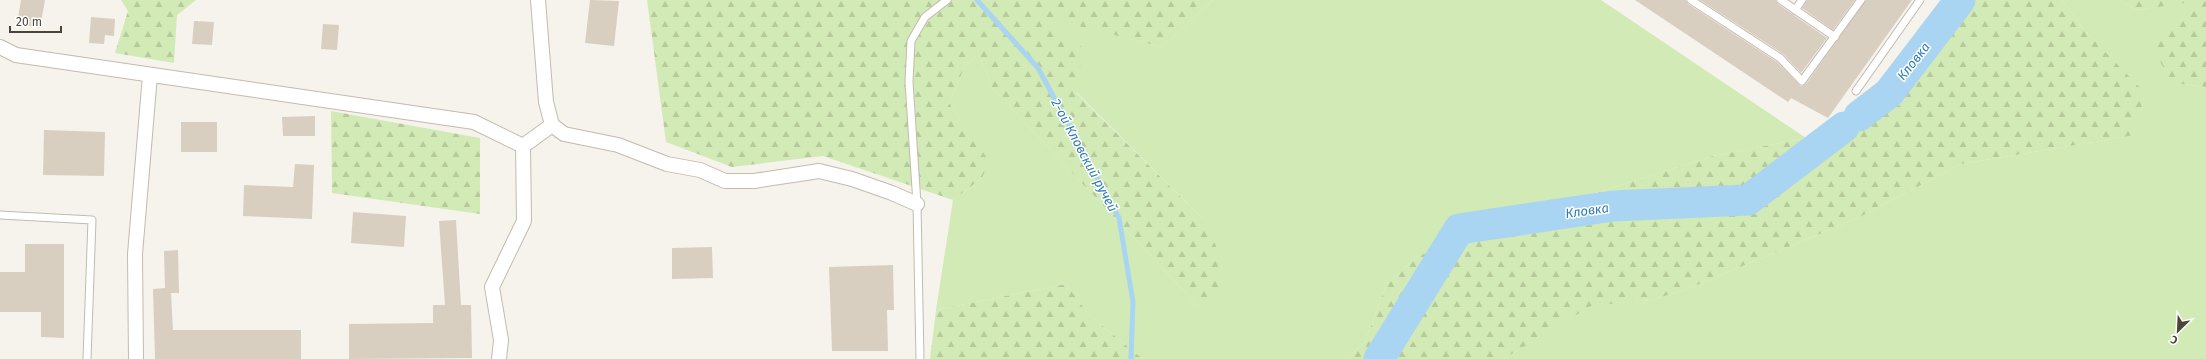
<svg xmlns="http://www.w3.org/2000/svg" width="2206" height="359" viewBox="0 0 2206 359" font-family="'Fira Sans',sans-serif">
	<style>
		.grass { fill: #d2eab5 }
		.forest { fill: url(#forest-firs) }
		.lines { fill: none; stroke-linecap: round; stroke-linejoin: round }
		.stream { stroke: #a9d4f2; stroke-width: 5 }
		.river { stroke: #a9d4f2; stroke-width: 31 }
		.building { fill: #d8cfc1 }
		.lane-casing { stroke: #c2bbae; stroke-width: 9 }
		.street-casing { stroke: #c2bbae; stroke-width: 16 }
		.lane { stroke: #fff; stroke-width: 7 }
		.street { stroke: #fff; stroke-width: 14 }
		.labels { text-anchor: middle; stroke-width: 3; stroke-linejoin: round; paint-order: stroke }
		.water-label { font-size: 13px; font-style: italic; fill: #2e7ab2; stroke: #fff }
	</style>
	<defs>
		<pattern id="forest-firs" width="22" height="20" patternUnits="userSpaceOnUse"><rect width="22" height="20" fill="#d2eab5"/><path d="M5 1l3.5 6h-7zM16 11l3.5 6h-7z" fill="#b6ca9c"/></pattern>
	</defs>
	<rect width="100%" height="100%" fill="#f6f3ec"/>
	<g class="grass">
		<path d="M 1213,0 L 1601,0 L 1806,138 L 1713,156 L 1589,195 L 1418,256 L 1386,285 L 1365,342 L 1346,359 L 1143,359 L 1089,315 L 1066,284 L 936,310 L 953,200 L 982,178 L 964,125 L 949,103 L 965,66 L 979,55 L 993,89 L 1199,307 L 1204,220 L 1076,92 L 1030,13 L 1162,47 Z"/>
		<path d="M 2062,0 L 2118,0 L 2137,10 L 2198,0 L 2173,83 L 2206,87 L 2206,359 L 1503,359 L 1591,305 L 1651,300 L 1685,290 L 1858,218 L 1961,164 L 2130,136 L 2145,94 L 2085,31 Z"/>
	</g>
	<g class="forest">
		<path d="M 121,0 L 196,0 L 177,15 L 174,63 L 115,53 L 128,11 Z"/>
		<path d="M 647,0 L 1213,0 L 1162,47 L 1031,14 L 1083,48 L 1076,93 L 1204,220 L 1226,268 L 1209,312 L 1199,307 L 993,89 L 979,55 L 965,66 L 949,103 L 989,161 L 982,178 L 953,200 L 823,156 L 732,167 L 666,142 Z"/>
		<path d="M 1946,0 L 2062,0 L 2085,31 L 2146,94 L 2130,136 L 1961,164 L 1858,218 L 1685,290 L 1651,300 L 1591,306 L 1503,359 L 1346,359 L 1365,342 L 1386,285 L 1418,256 L 1589,195 L 1713,156 L 1806,138 L 1873,112 Z"/>
		<path d="M 2118,0 L 2206,0 L 2206,87 L 2173,83 L 2148,42 L 2197,1 L 2137,10 Z"/>
		<path d="M 331,111 L 480,138 L 480,214 L 332,193 Z"/>
		<path d="M 1066,284 L 1089,315 L 1143,359 L 930,359 L 936,310 Z"/>
	</g>
	<g class="lines">
		<path class="stream" d="M 977,0 L 1038,68 L 1119,218 L 1133,302 L 1131,359"/>
		<g class="river">
			<path d="M 1859,116 L 1889,93 L 1960,0"/>
			<path d="M 1379,359 L 1459,229 L 1613,206 L 1748,200 L 1844,127"/>
		</g>
	</g>
	<g class="building">
		<path d="M 21,0 L 45,0 L 40,28 L 17,23 Z"/>
		<path d="M 590,0 L 619,1 L 614,46 L 585,43 Z"/>
		<path d="M 1635,0 L 1686,0 L 1688,4 L 1777,62 L 1801,86 L 1806,84 L 1866,0 L 1912,0 L 1828,118 L 1791,98 L 1788,102 Z"/>
		<path d="M 1700,0 L 1776,0 L 1778,4 L 1827,38 L 1801,73 L 1783,54 Z"/>
		<path d="M 1807,0 L 1855,0 L 1833,30 L 1802,8 Z"/>
		<path d="M 91,17 L 115,19 L 114,36 L 105,35 L 104,44 L 89,43 Z"/>
		<path d="M 194,21 L 214,22 L 212,45 L 192,44 Z"/>
		<path d="M 323,24 L 339,25 L 337,50 L 321,49 Z"/>
		<path d="M 315,116 L 315,136 L 283,136 L 282,117 Z"/>
		<rect x="181" y="122" width="36" height="30"/>
		<path d="M 44,130 L 105,132 L 104,176 L 43,175 Z"/>
		<path d="M 295,164 L 314,165 L 312,219 L 243,216 L 244,185 L 293,187 Z"/>
		<path d="M 353,212 L 406,216 L 404,247 L 351,243 Z"/>
		<path d="M 456,220 L 461,305 L 471,305 L 472,358 L 349,359 L 349,324 L 433,323 L 433,305 L 445,305 L 439,221 Z"/>
		<path d="M 25,244 L 64,244 L 64,338 L 41,337 L 41,312 L 0,312 L 0,272 L 25,272 Z"/>
		<path d="M 712,247 L 713,278 L 672,279 L 672,248 Z"/>
		<path d="M 178,250 L 179,293 L 171,293 L 173,330 L 301,330 L 301,359 L 155,359 L 153,289 L 165,288 L 164,251 Z"/>
		<path d="M 893,265 L 894,310 L 887,310 L 888,351 L 832,351 L 829,267 Z"/>
	</g>
	<g class="lines">
		<g class="lane-casing">
			<g id="lane">
				<path d="M 1691,0 L 1780,58 L 1802,81 L 1861,0"/>
				<path d="M 1781,0 L 1835,37"/>
				<path d="M 1795,10 L 1802,0"/>
				<path d="M 1856,91 L 1920,0"/>
				<path d="M 0,215 L 92,220 L 87,359"/>
				<path d="M 920,359 L 917,204 L 909,82 L 911,41 L 925,17 L 947,0"/>
			</g>
		</g>
		<g class="street-casing">
			<g id="street">
				<path d="M 538,0 L 546,102 L 552,125 L 564,134 L 618,145 L 667,164 L 700,170 L 725,181 L 754,181 L 819,171 L 852,179 L 892,193 L 917,204"/>
				<path d="M 0,47 L 16,55 L 474,122 L 523,146"/>
				<path d="M 136,359 L 135,254 L 150,75"/>
				<path d="M 499,359 L 501,340 L 492,287 L 524,221 L 523,146 L 552,125"/>
			</g>
		</g>
		<use href="#lane" class="lane"/>
		<use href="#street" class="street"/>
	</g>
	<g class="labels">
		<g class="water-label">
			<text transform="translate(1913 61) rotate(-52)" y="5">Кловка</text>
			<text transform="translate(1085 155) rotate(62)" y="5">2-ой Кловский ручей</text>
			<text transform="translate(1587 210) rotate(-8)" y="5">Кловка</text>
		</g>
	</g>
	<g transform="translate(2178 331) rotate(204)" stroke="#ffffff" stroke-width="3" paint-order="stroke">
	<path d="M0-3L7 15L0 10L-7 15Z" fill="#4b4439"/>
	<text y="-6" font-size="11" font-weight="bold" text-anchor="middle" fill="#4b4439">С</text>
	</g>
	<path d="M10 26v6h51v-6" fill="none" stroke="#4b4439" stroke-width="2"/>
	<text x="16" y="26" font-size="12" fill="#4b4439" stroke="#ffffff" stroke-width="3" paint-order="stroke">20 m</text>
</svg>
